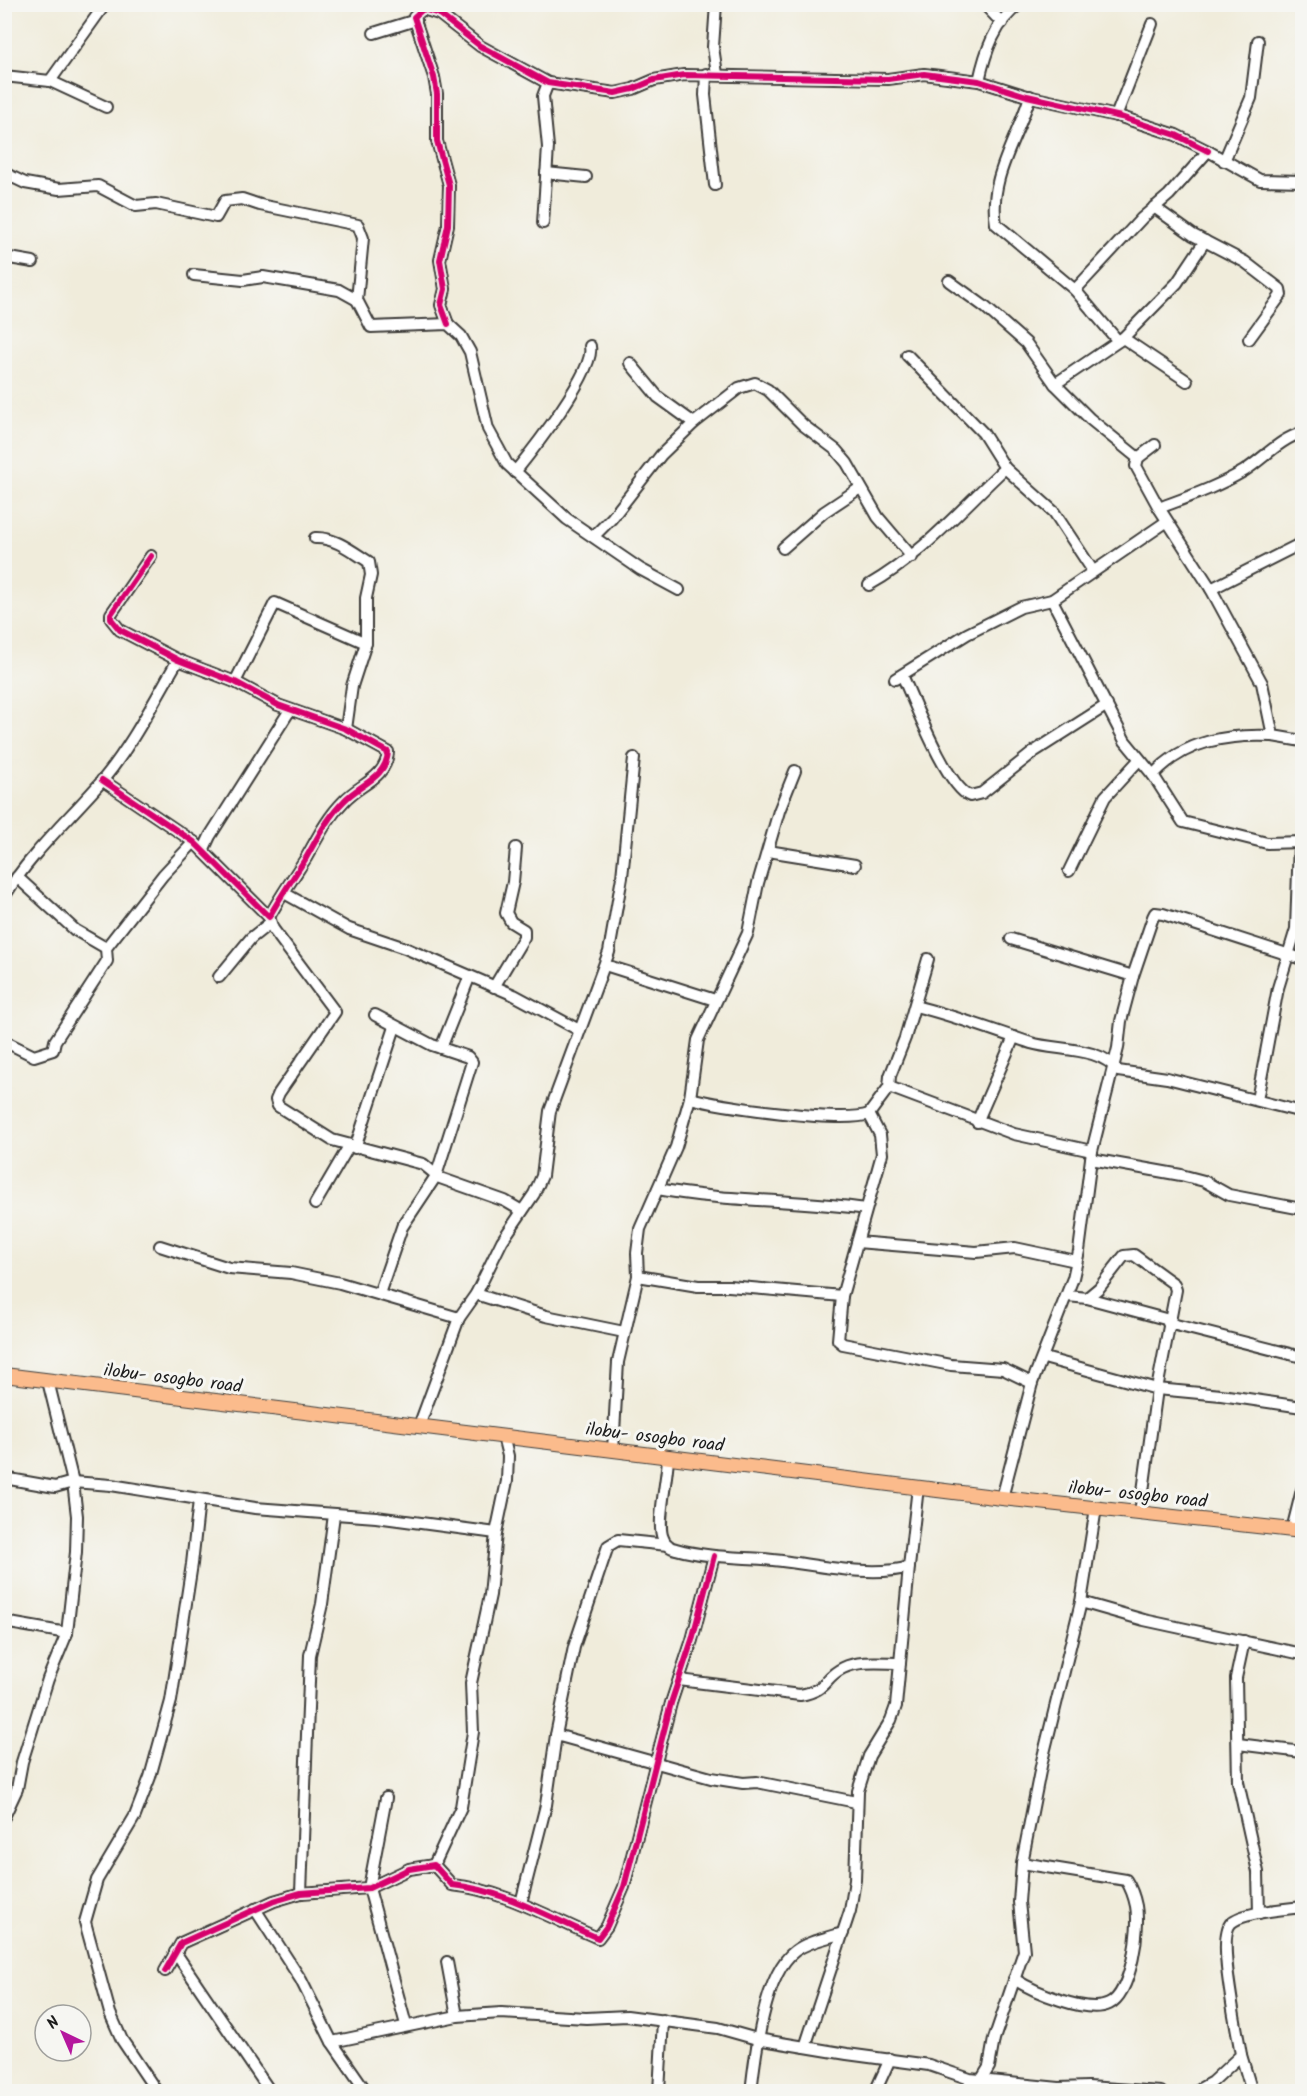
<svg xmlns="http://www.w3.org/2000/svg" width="1307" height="2096" viewBox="0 0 1307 2096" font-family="Kalam,sans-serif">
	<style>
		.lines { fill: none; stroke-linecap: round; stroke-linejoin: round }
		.minor-casing { stroke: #3c3b39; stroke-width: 14 }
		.major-casing { stroke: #3c3b39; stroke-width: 16 }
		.minor { stroke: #fff; stroke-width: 10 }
		.major { stroke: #fbbb8c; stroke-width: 14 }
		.cycleway-casing { stroke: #f6f6f2; stroke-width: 10 }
		.cycleway { stroke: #d6006c; stroke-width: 6 }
		.labels { text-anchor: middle; stroke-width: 6; stroke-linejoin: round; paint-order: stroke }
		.street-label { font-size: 18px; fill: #1c1c1c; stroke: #f6f6f2 }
	</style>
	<rect width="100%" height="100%" fill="#f6f6f2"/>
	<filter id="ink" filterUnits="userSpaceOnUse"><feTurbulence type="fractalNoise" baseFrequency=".0167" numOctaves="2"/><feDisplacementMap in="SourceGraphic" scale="12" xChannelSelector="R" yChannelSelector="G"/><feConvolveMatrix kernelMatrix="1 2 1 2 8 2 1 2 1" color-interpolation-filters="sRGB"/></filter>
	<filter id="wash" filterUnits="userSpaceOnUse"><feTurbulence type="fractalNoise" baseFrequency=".008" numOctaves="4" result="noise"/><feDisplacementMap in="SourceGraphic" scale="24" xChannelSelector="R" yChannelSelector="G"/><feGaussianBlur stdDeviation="1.35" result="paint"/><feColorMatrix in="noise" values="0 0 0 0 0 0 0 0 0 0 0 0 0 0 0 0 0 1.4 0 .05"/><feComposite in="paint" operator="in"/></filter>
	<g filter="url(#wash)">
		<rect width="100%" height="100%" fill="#f0ecdb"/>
	</g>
	<g filter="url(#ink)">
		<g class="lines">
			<g class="minor-casing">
				<g id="minor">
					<path d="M 716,4 L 713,47 L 717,74"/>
					<path d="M 984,4 L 1002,23"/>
					<path d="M 374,33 L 416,20"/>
					<path d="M 706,74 L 705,95 L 715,185"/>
					<path d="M 4,76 L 50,81 L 106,107"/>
					<path d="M 50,81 L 103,7 L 101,4"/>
					<path d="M 979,81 C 985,53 995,21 1020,4"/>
					<path d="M 1030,96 C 1018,138 988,178 996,224 L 1075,290"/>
					<path d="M 1116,116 L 1152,24"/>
					<path d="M 1224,161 L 1251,98 L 1258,41"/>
					<path d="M 4,173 L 25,183 L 59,189 L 98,186 L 136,206 L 156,204 L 216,217 L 225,201 L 242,199 L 260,205 L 358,225 L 363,238 L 357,300"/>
					<path d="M 546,173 L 586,177"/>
					<path d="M 1154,207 L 1193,235 L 1245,262 L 1280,289 L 1281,295 L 1249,339"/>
					<path d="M 543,223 L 548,147 L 543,96 L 548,83"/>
					<path d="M 4,257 L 33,262"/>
					<path d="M 194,275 L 243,280 L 263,277 L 339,290 L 357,300 L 371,327 L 448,324 L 461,336 L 470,352 L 488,429 L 507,464 L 567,519 L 640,569 L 679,590"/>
					<path d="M 949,281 L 985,307 L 1026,343 L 1055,384"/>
					<path d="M 448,324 L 441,305 L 445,289 L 440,260 L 448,225 L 449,185 L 437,141 L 437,94 L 434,77 L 414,17 L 423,9 L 439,14 L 480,46 L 548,83 L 615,93 L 633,89 L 654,80 L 684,75 L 888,79 L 924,74 L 979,81 L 1027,96 L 1121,117 L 1176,135 L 1208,151"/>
					<path d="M 1123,338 L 1187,381"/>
					<path d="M 1118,341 L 1075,290 L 1142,218 L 1169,195 L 1208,151 L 1260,180 L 1302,181"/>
					<path d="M 907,355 L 983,433 L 1005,468 L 1054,512 L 1093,571"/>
					<path d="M 630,363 L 658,397 L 694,423"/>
					<path d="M 1155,445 L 1138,458 L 1136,466 L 1159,508 C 1188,497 1217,487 1244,471 C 1263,459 1281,438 1302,433"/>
					<path d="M 1138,458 L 1090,419 L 1055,384 L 1123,338 L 1177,283 L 1205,241"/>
					<path d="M 515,472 C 532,451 596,370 590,346"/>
					<path d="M 1159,508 L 1211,589 L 1262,683 L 1273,736 L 1302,741"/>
					<path d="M 595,535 L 612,518 L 661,455 L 694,423 L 739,388 L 755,383 L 768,390 L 803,425 L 836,450 L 847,463 L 878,517 L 912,557"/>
					<path d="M 315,538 C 335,537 353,552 369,562 L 371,575 L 366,598 L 366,643 L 352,686 L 346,729"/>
					<path d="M 783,548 L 824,512 L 860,488"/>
					<path d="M 869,585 C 922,555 961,509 1005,468"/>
					<path d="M 1211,589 L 1302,543"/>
					<path d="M 1052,600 L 1125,741 L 1153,775"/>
					<path d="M 902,675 C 914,701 946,786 970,796 L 982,793 L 1035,751 L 1107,705"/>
					<path d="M 895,679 L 967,634 L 1021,607 L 1052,600 L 1166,522"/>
					<path d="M 235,682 L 275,603 L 366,643"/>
					<path d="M 1273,736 C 1228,734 1185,740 1153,775 L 1183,822 L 1267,843 L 1302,842"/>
					<path d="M 102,780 L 194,842 L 269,917 C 280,897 293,878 306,858 C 318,837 327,818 344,801 C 359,784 386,779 388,752 L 346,729 L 278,705 L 235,682 L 178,660 L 120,630 L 111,619 L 111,614 L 151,556"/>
					<path d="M 203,851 L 210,836 L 290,710"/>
					<path d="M 768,851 L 855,865"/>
					<path d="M 1069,871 L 1105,797 L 1139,760"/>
					<path d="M 17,877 L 75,930 L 106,948"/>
					<path d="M 284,893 L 349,929 L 405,948 L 514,995 L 579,1030"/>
					<path d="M 4,897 C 30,854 69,819 102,781 C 132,745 154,701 178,660"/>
					<path d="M 269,917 L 273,929 L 335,1012 L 279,1093 L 276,1100 L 278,1106 L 332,1140 L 423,1164 L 440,1178 L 505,1201 L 522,1211"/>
					<path d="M 1011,939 L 1133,976"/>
					<path d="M 605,965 L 715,1000"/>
					<path d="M 219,977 L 251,938 L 270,923"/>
					<path d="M 494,987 L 524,937 L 524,930 L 511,922 L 506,913 L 513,882 L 516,848"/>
					<path d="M 915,1006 C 955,1016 992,1030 1031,1043 C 1057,1051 1101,1046 1118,1071 L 1167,1078 L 1302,1112"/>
					<path d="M 375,1015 L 432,1045 L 468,1057 L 472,1062 L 436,1176 L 402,1227 L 379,1294"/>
					<path d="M 4,1041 L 34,1056 L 53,1050 L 55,1041 L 107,961 L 106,948 L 163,875 L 194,842"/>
					<path d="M 441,1048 L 469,978"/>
					<path d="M 889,1087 L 1014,1134 L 1092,1151"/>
					<path d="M 690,1098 C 721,1106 842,1124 869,1114 L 889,1087 L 890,1076 L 905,1038 L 928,959"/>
					<path d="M 1257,1100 L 1278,988 L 1296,929 L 1299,842"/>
					<path d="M 869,1114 L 880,1135 L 882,1154 L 842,1296 L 838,1340 L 843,1344 L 951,1365 L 1003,1369 L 1032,1383"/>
					<path d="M 977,1122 L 1014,1037"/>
					<path d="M 355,1148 L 395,1027"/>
					<path d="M 1091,1159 L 1181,1175 L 1204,1181 L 1229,1195 L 1302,1209"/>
					<path d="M 658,1189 C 726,1202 797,1199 866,1209"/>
					<path d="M 315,1204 L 349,1146"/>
					<path d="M 857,1242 L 976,1252 L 1015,1248 L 1076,1261"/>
					<path d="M 160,1246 L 229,1268 L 291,1273 L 340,1283 L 459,1318"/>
					<path d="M 638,1276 L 698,1286 L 729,1286 L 842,1296"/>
					<path d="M 476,1294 L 546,1316 L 624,1332"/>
					<path d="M 1068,1296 L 1087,1298 L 1099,1288 L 1124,1256 L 1134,1255 L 1174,1284 L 1176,1290 L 1157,1389 L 1140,1513"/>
					<path d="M 1087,1298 L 1169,1320"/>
					<path d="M 1168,1323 L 1302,1357"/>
					<path d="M 1044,1358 L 1157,1389 L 1221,1395 L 1302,1407"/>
					<path d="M 419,1426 L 459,1318 L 476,1294 L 502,1241 L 534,1194 L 542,1176 L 550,1111 L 609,952 L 622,877 L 634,758"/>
					<path d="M 613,1450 L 618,1362 L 638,1276 L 637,1253 L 640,1229 L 676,1147 L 690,1098 L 698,1040 L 748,933 L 758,883 L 779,811 L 795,771"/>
					<path d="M 668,1456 C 668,1476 656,1524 663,1538 C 665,1544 670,1548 676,1549 C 704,1557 734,1557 763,1559 C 806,1562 868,1579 909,1567 L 918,1487"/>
					<path d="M 4,1478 L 55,1487 L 73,1482 L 111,1485 L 255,1508 L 376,1517 L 496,1533"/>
					<path d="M 1002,1498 L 1032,1383 L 1073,1278 L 1079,1251 L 1092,1151 L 1118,1048 L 1121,1021 L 1133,976 L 1153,917 L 1155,913 L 1163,914 L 1302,959"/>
					<path d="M 1292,1530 L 1302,1490"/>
					<path d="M 1081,1602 L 1144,1620 L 1302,1654"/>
					<path d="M 4,1622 L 67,1633"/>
					<path d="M 1244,1641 L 1236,1678 L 1238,1782 L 1258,1872 L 1259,1913"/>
					<path d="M 679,1680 L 800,1695 C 829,1690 822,1678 843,1668 C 859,1660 883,1663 900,1663 L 909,1567"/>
					<path d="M 556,1735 L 711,1778 L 743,1783 L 757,1782 L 856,1802"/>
					<path d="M 1238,1744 L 1302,1752"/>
					<path d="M 386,1798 L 369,1888 L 406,2025"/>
					<path d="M 4,1817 L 17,1789 L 22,1762 L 48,1679 L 67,1633 L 76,1552 L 77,1516 L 73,1482 L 48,1381"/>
					<path d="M 434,1865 L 461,1807 L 473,1732 L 471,1683 L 490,1595 L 496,1533 L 507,1481 L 508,1456 L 503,1436"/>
					<path d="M 301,1893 L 310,1655 L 322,1604 L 334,1515"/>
					<path d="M 521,1903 L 546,1805 L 556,1735 L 574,1647 L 608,1546 L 618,1540 L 668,1545"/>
					<path d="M 255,1909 L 301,1980 L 332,2042 L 366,2091"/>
					<path d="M 175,1952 L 267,2087 L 260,2092"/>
					<path d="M 447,1962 L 457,2016"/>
					<path d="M 165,1971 L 181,1943 L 274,1901 L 301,1893 L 369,1888 L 409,1869 L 434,1865 L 452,1885 C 504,1890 550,1918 598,1938 L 607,1926 L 624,1887 L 671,1703 L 692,1640 L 714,1556"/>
					<path d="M 1014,1979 C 1033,1991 1087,2015 1109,2004 C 1132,1993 1140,1927 1136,1906 C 1134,1896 1131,1888 1126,1880 L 1022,1863"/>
					<path d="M 332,2042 L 457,2016 L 501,2013 L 586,2018 L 627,2016 L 718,2028 L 757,2039 L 847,2054 L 929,2065 L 970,2079 L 1059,2088 L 1088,2087 L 1161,2092"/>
					<path d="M 805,2047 L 850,1911 L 855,1880 L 858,1791 L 869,1756 L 891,1720 L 896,1706 L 900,1663"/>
					<path d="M 1241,2055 L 1252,2092"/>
					<path d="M 157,2092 L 122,2040 L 110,2013 L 85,1922 L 97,1880 L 135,1816 L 150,1777 L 171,1701 L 192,1564 L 199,1500"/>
					<path d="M 659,2092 L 663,2020"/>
					<path d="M 751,2092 C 755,2056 764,1974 795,1951 C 808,1941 828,1938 843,1933"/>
					<path d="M 875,2092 L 890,2059"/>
					<path d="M 974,2092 L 989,2067 L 994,2039 L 1024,1951 L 1019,1902 L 1022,1863 L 1042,1761 L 1081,1602 L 1096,1508"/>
					<path d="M 1194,2092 L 1212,2082 L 1241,2055 C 1238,2032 1216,1938 1231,1923 C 1242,1912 1286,1909 1302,1907"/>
				</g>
			</g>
			<g class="major-casing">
				<path id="major" d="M 4,1375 L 1002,1498 L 1302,1531"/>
			</g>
			<use href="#minor" class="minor"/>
			<use href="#major" class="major"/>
			<g class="cycleway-casing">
				<g id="cycleway">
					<path d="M 448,324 L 441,305 L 445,289 L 440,260 L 448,225 L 449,185 L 437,141 L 437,94 L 434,77 L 414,17 L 423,9 L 439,14 L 480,46 L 548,83 L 615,93 L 633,89 L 654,80 L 684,75 L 888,79 L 924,74 L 979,81 L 1027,96 L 1121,117 L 1176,135 L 1208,151"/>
					<path d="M 102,780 L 194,842 L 269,917 C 280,897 293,878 306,858 C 318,837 327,818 344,801 C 359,784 386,779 388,752 L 346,729 L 278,705 L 235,682 L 178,660 L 120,630 L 111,619 L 111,614 L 151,556"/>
					<path d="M 165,1971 L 181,1943 L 274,1901 L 301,1893 L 369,1888 L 409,1869 L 434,1865 L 452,1885 C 504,1890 550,1918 598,1938 L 607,1926 L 624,1887 L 671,1703 L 692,1640 L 714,1556"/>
				</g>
			</g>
			<use href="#cycleway" class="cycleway"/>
		</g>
	</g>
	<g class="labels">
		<g class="street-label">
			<text transform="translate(173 1378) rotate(7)" y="6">ilobu- osogbo road</text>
			<text transform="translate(655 1437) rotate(7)" y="6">ilobu- osogbo road</text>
			<text transform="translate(1138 1494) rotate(6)" y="6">ilobu- osogbo road</text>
		</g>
	</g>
	<rect width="1307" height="2096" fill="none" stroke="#f6f6f2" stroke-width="24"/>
	<g transform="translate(63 2033) rotate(316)"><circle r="28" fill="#f6f6f2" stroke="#9f9f9c" stroke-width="1.5"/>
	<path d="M0-4.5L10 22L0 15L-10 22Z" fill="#b5179e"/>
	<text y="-9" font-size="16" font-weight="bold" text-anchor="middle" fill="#1c1c1c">N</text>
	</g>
</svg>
